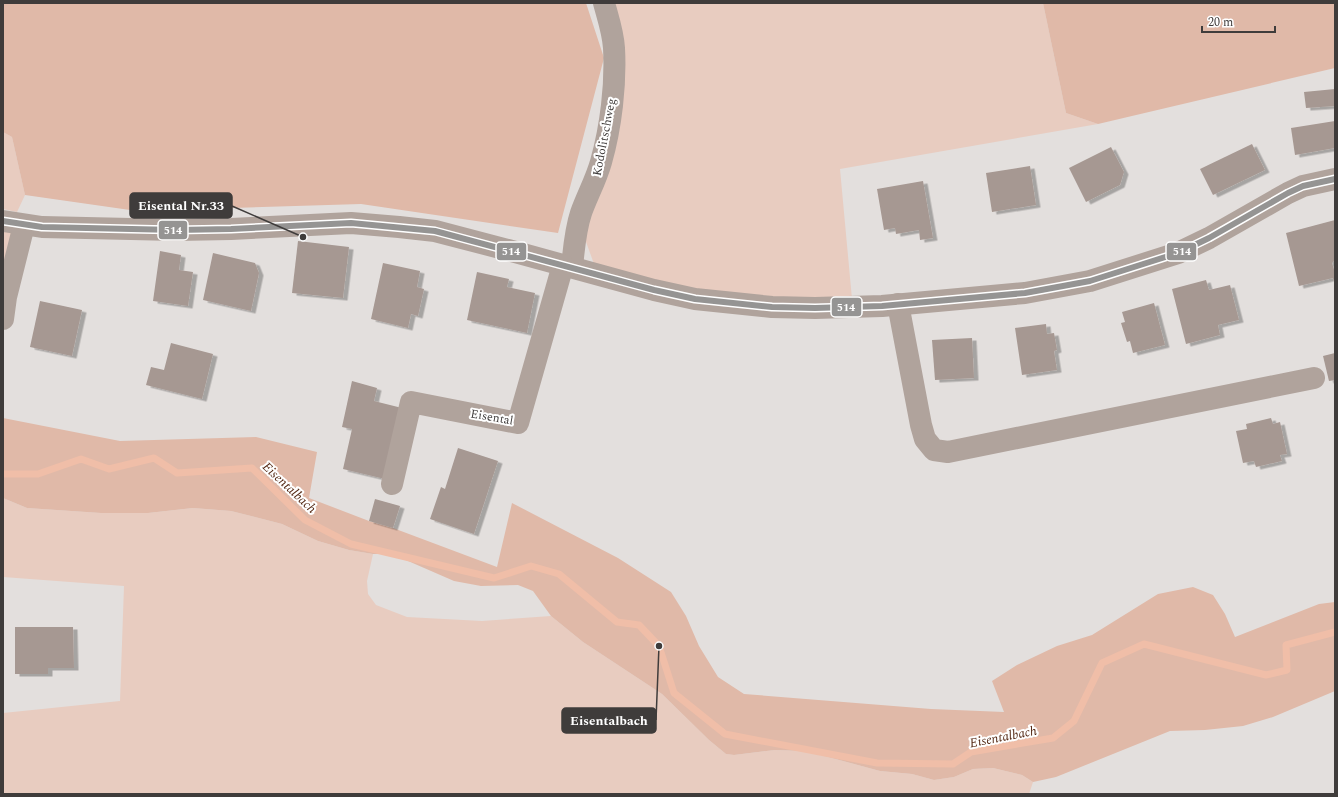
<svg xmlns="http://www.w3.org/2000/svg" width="1338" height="797" viewBox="0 0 1338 797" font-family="Spectral,serif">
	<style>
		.green { fill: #e8ccc0 }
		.forest { fill: #e0b9a8 }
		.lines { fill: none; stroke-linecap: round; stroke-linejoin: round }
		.stream { stroke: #f0bea8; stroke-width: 7 }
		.building { fill: #a69892; filter: url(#shadow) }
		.minor { stroke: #b0a39c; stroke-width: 22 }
		.bus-1-casing { stroke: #fff; stroke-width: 9 }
		.bus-1 { stroke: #959493; stroke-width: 6 }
		.labels { text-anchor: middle; stroke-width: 4; stroke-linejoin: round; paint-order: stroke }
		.street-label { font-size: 12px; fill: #3f3c3b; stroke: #fff }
		.water-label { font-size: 13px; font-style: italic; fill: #512510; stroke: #fff }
		.leader { fill: none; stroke: #3f3c3b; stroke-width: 1.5 }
		.callout-dot { fill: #3f3c3b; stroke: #fff; stroke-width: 1.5 }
		.callout { fill: #3f3c3b; stroke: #3f3c3b; stroke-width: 1.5 }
		.callout-label { font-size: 13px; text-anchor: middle; font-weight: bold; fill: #fff }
		.line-badge { stroke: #fff; stroke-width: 1.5 }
		.badge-label { font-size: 11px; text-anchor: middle; font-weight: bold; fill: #fff }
	</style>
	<defs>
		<filter id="shadow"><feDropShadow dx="4.5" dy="2.5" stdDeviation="0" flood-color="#0004"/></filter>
	</defs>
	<rect width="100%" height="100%" fill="#e3dfdd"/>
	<g class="green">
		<path d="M 614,3 L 1043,3 L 1066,113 L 1098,124 L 840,169 L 852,299 L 769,299 L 663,288 L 594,264 L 585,239 Z"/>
		<path d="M 3,132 L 12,137 L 25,195 L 17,212 L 3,209 Z"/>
		<path d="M 3,228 L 13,231 L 3,284 Z"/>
		<path d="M 3,498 L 27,508 L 101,513 L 148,513 L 193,508 L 231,511 L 282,524 L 318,541 L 349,550 L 373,554 L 367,581 L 368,594 L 376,605 L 407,617 L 482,621 L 551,616 L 583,642 L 662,694 L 709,740 L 726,754 L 734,755 L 775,750 L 806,751 L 880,771 L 912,774 L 934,780 L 954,777 L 973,769 L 993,768 L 1022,775 L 1033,782 L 1029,794 L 3,794 L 3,713 L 120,701 L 124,586 L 3,577 Z"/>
	</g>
	<g class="forest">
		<path d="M 3,3 L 586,3 L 604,58 L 558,233 L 361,204 L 137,211 L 25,195 L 12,137 L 3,132 Z"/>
		<path d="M 1043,3 L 1335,3 L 1335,68 L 1098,124 L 1066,113 Z"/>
		<path d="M 3,418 L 120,441 L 256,437 L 317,452 L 309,498 L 369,521 L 393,528 L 497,567 L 512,503 L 618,558 L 671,592 L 686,616 L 699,646 L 718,677 L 744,694 L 931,709 L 1004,712 L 992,681 L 1017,665 L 1057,646 L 1092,635 L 1158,594 L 1193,587 L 1213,595 L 1225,614 L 1235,637 L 1319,604 L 1335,602 L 1335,691 L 1273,717 L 1243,726 L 1205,730 L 1170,731 L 1056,777 L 1033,782 L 1022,775 L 993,768 L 973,769 L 954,777 L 934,780 L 912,774 L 880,771 L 806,751 L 775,750 L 734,755 L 726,754 L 709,740 L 662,694 L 583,642 L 551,616 L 533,591 L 518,585 L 481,586 L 454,581 L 392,554 L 373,554 L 349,550 L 318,541 L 282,524 L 231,511 L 193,508 L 148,513 L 101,513 L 27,508 L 3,498 Z"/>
	</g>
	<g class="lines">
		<path class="stream" d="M 3,474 L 38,474 L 81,459 L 109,469 L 154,458 L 177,473 L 252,468 L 305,520 L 351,544 L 494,578 L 531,566 L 559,574 L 617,622 L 639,625 L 659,646 L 674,693 L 725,734 L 877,763 L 953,764 L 971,752 L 1053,738 L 1074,721 L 1102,663 L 1144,644 L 1266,675 L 1287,670 L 1286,645 L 1335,632"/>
	</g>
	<g class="building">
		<path d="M 1335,89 L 1335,106 L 1306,108 L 1304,92 Z"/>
		<path d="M 1335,121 L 1335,148 L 1295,155 L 1291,128 Z"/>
		<path d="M 1252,144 L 1265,170 L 1213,195 L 1200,169 Z"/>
		<path d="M 1111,147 L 1124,172 L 1120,185 L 1086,202 L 1069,168 Z"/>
		<path d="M 1030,166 L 1036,205 L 992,212 L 986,173 Z"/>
		<path d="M 923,181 L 933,238 L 920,240 L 919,230 L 896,234 L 895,228 L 884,230 L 877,189 Z"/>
		<path d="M 1335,220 L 1335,260 L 1332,263 L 1335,273 L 1335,285 L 1333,278 L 1299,286 L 1286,233 Z"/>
		<path d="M 298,241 L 349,247 L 343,298 L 292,293 Z"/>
		<path d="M 160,251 L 181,255 L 179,270 L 193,272 L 188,306 L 153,301 Z"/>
		<path d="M 213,253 L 255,263 L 259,273 L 251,311 L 203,300 Z"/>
		<path d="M 383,263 L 420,271 L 417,287 L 424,289 L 418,316 L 411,314 L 408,328 L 371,319 Z"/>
		<path d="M 477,272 L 509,279 L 507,287 L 535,293 L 527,333 L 467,320 Z"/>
		<path d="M 1206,280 L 1209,290 L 1230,285 L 1239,320 L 1218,325 L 1220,335 L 1186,344 L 1172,289 Z"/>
		<path d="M 40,301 L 82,310 L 72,356 L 30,347 Z"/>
		<path d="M 1154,303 L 1165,345 L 1133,353 L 1130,341 L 1127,342 L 1121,323 L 1125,322 L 1122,312 Z"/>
		<path d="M 1046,324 L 1047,334 L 1054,333 L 1057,350 L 1054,351 L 1057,370 L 1022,375 L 1015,328 Z"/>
		<path d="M 972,338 L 974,378 L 935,380 L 932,340 Z"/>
		<path d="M 171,343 L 213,354 L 202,399 L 146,385 L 151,367 L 164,370 Z"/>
		<path d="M 1335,353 L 1335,380 L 1329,381 L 1323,356 Z"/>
		<path d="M 352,381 L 377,388 L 374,401 L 402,408 L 385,479 L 343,469 L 352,429 L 342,427 Z"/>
		<path d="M 1271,418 L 1273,424 L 1280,422 L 1287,454 L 1280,455 L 1282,461 L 1256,467 L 1254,461 L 1243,463 L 1236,431 L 1247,429 L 1246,424 Z"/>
		<path d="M 458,448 L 498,461 L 474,534 L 430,519 L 441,487 L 445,489 Z"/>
		<path d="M 375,499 L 400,506 L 393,528 L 369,521 Z"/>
		<path d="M 15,627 L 73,627 L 74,668 L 48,668 L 48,674 L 15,674 Z"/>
	</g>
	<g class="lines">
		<g class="minor">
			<path d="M 3,221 L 42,227 L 86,228 L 176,230 L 231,229 L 351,223 L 399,227 L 435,231 L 508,250 L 654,290 L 695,299 L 772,307 L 815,308 L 882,306 L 1025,293 L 1090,281 L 1178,253 L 1209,238 L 1288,193 L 1303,186 L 1335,179"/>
			<path d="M 572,267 C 574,249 575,231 581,213 C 587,196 596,180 601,162 C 611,127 616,84 614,48 C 613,32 608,18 604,3"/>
			<path d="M 898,304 L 921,425 L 925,439 L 934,450 L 948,452 L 1314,378"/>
			<path d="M 3,319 L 6,297 L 24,225"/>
			<path d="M 392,484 L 411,402 L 518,423 L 563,265"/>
		</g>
		<g class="bus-1-casing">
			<path id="bus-1" d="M 3,221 L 42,227 L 176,230 L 231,229 L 351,223 L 435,231 L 654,290 L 695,299 L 772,307 L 815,308 L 882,306 L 1025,293 L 1090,281 L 1178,253 L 1209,238 L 1288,193 L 1303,186 L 1335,179"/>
		</g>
		<use href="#bus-1" class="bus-1"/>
	</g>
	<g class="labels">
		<g class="street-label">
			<text transform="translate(604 137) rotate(-79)" y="4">Kodolitschweg</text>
			<text transform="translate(492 417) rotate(10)" y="4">Eisental</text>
		</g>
		<g class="water-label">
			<text transform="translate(290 487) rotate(43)" y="5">Eisentalbach</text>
			<text transform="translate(1003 736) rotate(-11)" y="5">Eisentalbach</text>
		</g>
	</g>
	<path class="leader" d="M303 237L232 206M659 646L656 720"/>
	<g class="callout-dot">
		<circle cx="303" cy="237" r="4"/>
		<circle cx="659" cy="646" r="4"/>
	</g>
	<g class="callout">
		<rect x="130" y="193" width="102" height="25" rx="4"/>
		<rect x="562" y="708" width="94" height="25" rx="4"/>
	</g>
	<g class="callout-label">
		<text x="181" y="210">Eisental Nr.33</text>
		<text x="609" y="725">Eisentalbach</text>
	</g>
	<g class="line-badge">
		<rect x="158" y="220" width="30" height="20" rx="4" fill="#959493"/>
		<rect x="1166" y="242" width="31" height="19" rx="4" fill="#959493"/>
		<rect x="496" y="242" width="31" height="19" rx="4" fill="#959493"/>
		<rect x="831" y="297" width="31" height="20" rx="4" fill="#959493"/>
	</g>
	<g class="badge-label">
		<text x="173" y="234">514</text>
		<text x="1182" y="255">514</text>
		<text x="511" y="255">514</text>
		<text x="846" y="311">514</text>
	</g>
	<rect width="1338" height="797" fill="none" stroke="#3f3c3b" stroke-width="8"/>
	<path d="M1202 26v6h73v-6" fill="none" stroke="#3f3c3b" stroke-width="2"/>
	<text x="1208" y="26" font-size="12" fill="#3f3c3b" stroke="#ffffff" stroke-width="3" paint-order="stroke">20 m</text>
</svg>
